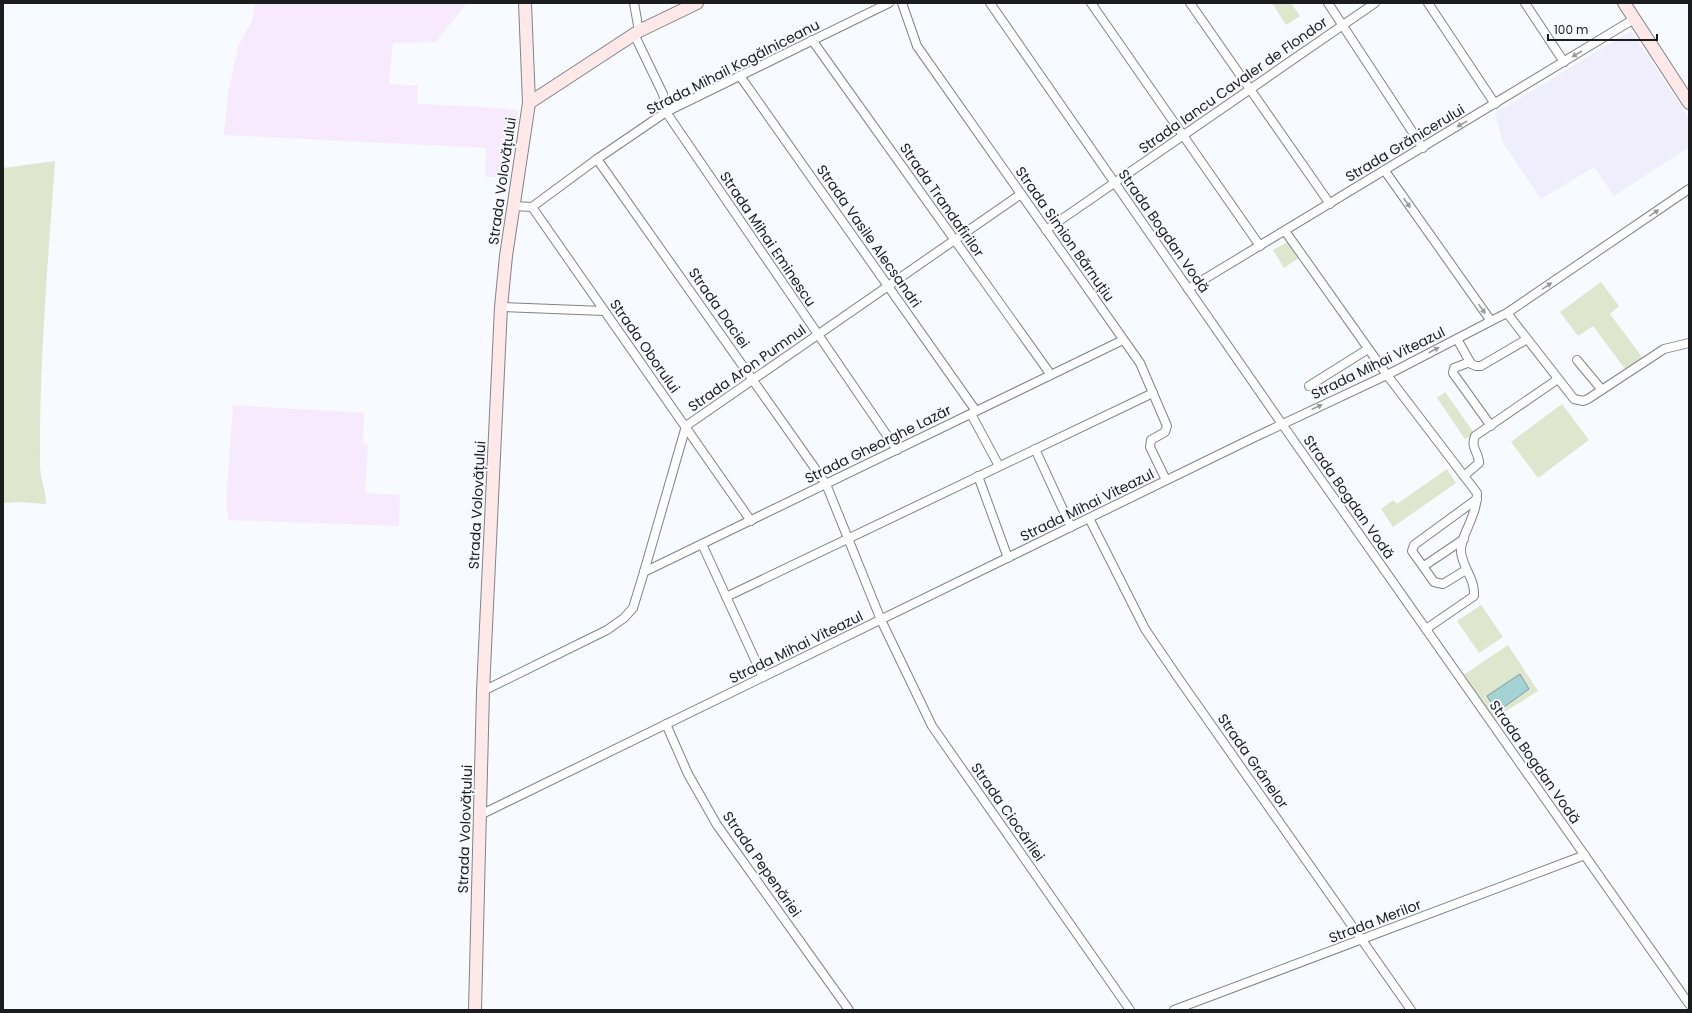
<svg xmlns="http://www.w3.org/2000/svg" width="1692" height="1013" viewBox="0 0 1692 1013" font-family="Poppins,sans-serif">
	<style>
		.industrial { fill: #f8eafe }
		.medical { fill: #f0eefc }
		.green { fill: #dee6ce }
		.water { fill: #a5d3d5; stroke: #7c9c9e }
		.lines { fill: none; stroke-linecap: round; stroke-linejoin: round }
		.street-casing { stroke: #818387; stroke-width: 10 }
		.secondary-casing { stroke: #818387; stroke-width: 14 }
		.street { stroke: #fff; stroke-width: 8 }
		.secondary { stroke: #fee8e8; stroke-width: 12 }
		.oneway { fill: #989999 }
		.labels { text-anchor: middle; stroke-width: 4; stroke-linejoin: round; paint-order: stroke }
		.street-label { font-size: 14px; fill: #1b1c1d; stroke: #f7faff }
	</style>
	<rect width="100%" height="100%" fill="#f7faff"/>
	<g class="industrial">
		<path d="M 255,3 L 467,3 L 436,42 L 393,43 L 389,84 L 418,86 L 417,103 L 419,104 L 482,107 L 518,110 L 509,177 L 485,177 L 486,148 L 224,135 L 228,93 L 239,44 L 252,21 Z"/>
		<path d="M 233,405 L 364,413 L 363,443 L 368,444 L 365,493 L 400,495 L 399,526 L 229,520 L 226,502 Z"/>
	</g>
	<path class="medical" d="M 1631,31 L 1689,118 L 1689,147 L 1614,196 L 1594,167 L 1541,199 L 1503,143 L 1495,113 Z"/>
	<g class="green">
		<path d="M 1272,3 L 1291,3 L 1300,16 L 1286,25 Z"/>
		<path d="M 55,161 C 48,262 39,363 40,465 C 40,478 46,490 46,504 L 20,502 L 3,503 L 3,168 Z"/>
		<path d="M 1287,242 L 1292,244 L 1300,257 L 1284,268 L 1273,250 Z"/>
		<path d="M 1601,282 L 1619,306 L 1610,314 L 1642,357 L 1625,369 L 1593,326 L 1578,336 L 1560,312 Z"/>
		<path d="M 1445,392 L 1474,433 L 1465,439 L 1437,398 Z"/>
		<path d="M 1562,404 L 1589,440 L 1538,478 L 1511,442 Z"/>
		<path d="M 1447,469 L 1456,483 L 1393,527 L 1381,509 L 1393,500 L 1397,504 Z"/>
		<path d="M 1481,605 L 1503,637 L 1479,653 L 1457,621 Z"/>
		<path d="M 1508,645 L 1538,691 L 1501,714 L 1504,717 L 1495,722 L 1462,676 Z"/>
	</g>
	<path class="water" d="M 1520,674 L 1529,689 L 1497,712 L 1487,696 Z"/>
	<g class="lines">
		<g class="street-casing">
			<g id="street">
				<path d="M 634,3 L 639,31"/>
				<path d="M 902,3 L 917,46 L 1140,363 L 1167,426 L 1165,432 L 1151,440 L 1150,447 L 1166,480"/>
				<path d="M 990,3 L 1282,424 L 1689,1004"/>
				<path d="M 1091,3 L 1260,246"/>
				<path d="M 1190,3 L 1330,204"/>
				<path d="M 1328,3 L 1423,148"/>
				<path d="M 1428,3 L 1495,104"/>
				<path d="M 1525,3 L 1564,62"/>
				<path d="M 634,34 L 663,94 L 666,112 L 897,450"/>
				<path d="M 812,40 L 1051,375"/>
				<path d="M 740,76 L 976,411"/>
				<path d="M 597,159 L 826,484 L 881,620 L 932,726 L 1130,1010"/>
				<path d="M 1385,171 L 1491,321"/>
				<path d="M 513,206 L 532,207 L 597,159 L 666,112 L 889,3"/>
				<path d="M 532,207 L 751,521"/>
				<path d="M 1046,230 L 1375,3"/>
				<path d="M 1285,231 L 1387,375 L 1477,493 C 1477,500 1476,507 1473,514 C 1470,525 1460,540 1461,552 C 1463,569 1475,578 1474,596 L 1426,629"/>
				<path d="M 1188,289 L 1634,19"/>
				<path d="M 501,307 L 604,311"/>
				<path d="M 1507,313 L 1574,399 L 1583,401 L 1588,399 L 1664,349 L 1689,343"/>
				<path d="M 1457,339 L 1470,362 L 1454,368 L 1453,373 L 1491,426"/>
				<path d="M 1577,360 L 1602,390"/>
				<path d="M 1470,362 L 1469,363 L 1476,366 L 1481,366 L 1527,339"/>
				<path d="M 1309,386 L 1368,349"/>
				<path d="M 971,414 L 999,466"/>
				<path d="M 1035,449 L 1071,527"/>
				<path d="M 978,476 L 1008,558"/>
				<path d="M 1464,476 L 1479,463 C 1479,452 1470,448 1475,436 L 1558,379"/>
				<path d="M 1089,518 L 1145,629 L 1179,679 L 1411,1010"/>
				<path d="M 702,544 L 763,677"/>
				<path d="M 1424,566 L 1464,539"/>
				<path d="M 1466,570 L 1443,584 L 1434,582 L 1412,551 L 1414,545 L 1477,499"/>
				<path d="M 644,572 L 1123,340"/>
				<path d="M 726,597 L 1153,393"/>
				<path d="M 483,691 L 607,630 L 624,618 L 633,608 L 644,572 L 686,426 L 1021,194"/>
				<path d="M 666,724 L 688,774 L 717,825 L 849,1010"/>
				<path d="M 480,815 L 1253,438 L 1387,375 L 1491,321 L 1507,313 L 1689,189"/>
				<path d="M 1174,1010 L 1585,855"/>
			</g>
		</g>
		<g class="secondary-casing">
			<g id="secondary">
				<path d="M 1624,3 L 1689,103"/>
				<path d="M 529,103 L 639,31 L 697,3"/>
				<path d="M 475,1010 L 483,691 L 501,307 L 506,256 L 529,103 L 525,3"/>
			</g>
		</g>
		<use href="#street" class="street"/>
		<use href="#secondary" class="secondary"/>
	</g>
	<defs><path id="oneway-solid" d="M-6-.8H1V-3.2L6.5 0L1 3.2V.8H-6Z"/></defs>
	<g class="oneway">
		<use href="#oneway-solid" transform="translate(1577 54) rotate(149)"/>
		<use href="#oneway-solid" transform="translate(1462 124) rotate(149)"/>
		<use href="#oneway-solid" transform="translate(1407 203) rotate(55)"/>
		<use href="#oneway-solid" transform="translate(1654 213) rotate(-34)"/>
		<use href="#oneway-solid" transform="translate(1547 286) rotate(-34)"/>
		<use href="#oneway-solid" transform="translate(1482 309) rotate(55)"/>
		<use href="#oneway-solid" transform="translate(1434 350) rotate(-28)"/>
		<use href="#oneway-solid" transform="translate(1317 407) rotate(-25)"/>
	</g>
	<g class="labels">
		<g class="street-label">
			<text transform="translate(733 67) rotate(-27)" y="5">Strada Mihail Kogălniceanu</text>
			<text transform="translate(1233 85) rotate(-35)" y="5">Strada Iancu Cavaler de Flondor</text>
			<text transform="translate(1405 143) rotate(-31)" y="5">Strada Grănicerului</text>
			<text transform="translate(502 181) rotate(-82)" y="5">Strada Volovățului</text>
			<text transform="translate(942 200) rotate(55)" y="5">Strada Trandafirilor</text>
			<text transform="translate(1164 231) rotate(55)" y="5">Strada Bogdan Vodă</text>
			<text transform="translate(1065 234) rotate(55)" y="5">Strada Simion Bărnuțiu</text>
			<text transform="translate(869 236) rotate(55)" y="5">Strada Vasile Alecsandri</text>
			<text transform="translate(768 239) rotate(56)" y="5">Strada Mihai Eminescu</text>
			<text transform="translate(719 308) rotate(55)" y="5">Strada Daciei</text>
			<text transform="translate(645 346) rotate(55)" y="5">Strada Oborului</text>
			<text transform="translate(1378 363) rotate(-26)" y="5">Strada Mihai Viteazul</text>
			<text transform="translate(747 368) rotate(-35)" y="5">Strada Aron Pumnul</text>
			<text transform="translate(878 444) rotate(-26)" y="5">Strada Gheorghe Lazăr</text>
			<text transform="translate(1349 497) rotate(55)" y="5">Strada Bogdan Vodă</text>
			<text transform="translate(477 505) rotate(-87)" y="5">Strada Volovățului</text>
			<text transform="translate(1087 505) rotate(-26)" y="5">Strada Mihai Viteazul</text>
			<text transform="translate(796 647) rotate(-26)" y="5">Strada Mihai Viteazul</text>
			<text transform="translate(1253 761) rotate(55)" y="5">Strada Grânelor</text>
			<text transform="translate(1535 762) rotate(55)" y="5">Strada Bogdan Vodă</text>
			<text transform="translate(1008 812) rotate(55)" y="5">Strada Ciocârliei</text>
			<text transform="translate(465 829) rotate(-88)" y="5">Strada Volovățului</text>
			<text transform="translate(762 864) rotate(55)" y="5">Strada Pepenăriei</text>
			<text transform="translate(1375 921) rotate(-21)" y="5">Strada Merilor</text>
		</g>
	</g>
	<rect width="1692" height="1013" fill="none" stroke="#1b1c1d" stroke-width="8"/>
	<path d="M1548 34v6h109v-6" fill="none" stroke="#1b1c1d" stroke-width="2"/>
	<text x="1554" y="34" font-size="12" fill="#1b1c1d" stroke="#f7faff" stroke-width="3" paint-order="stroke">100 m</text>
</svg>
